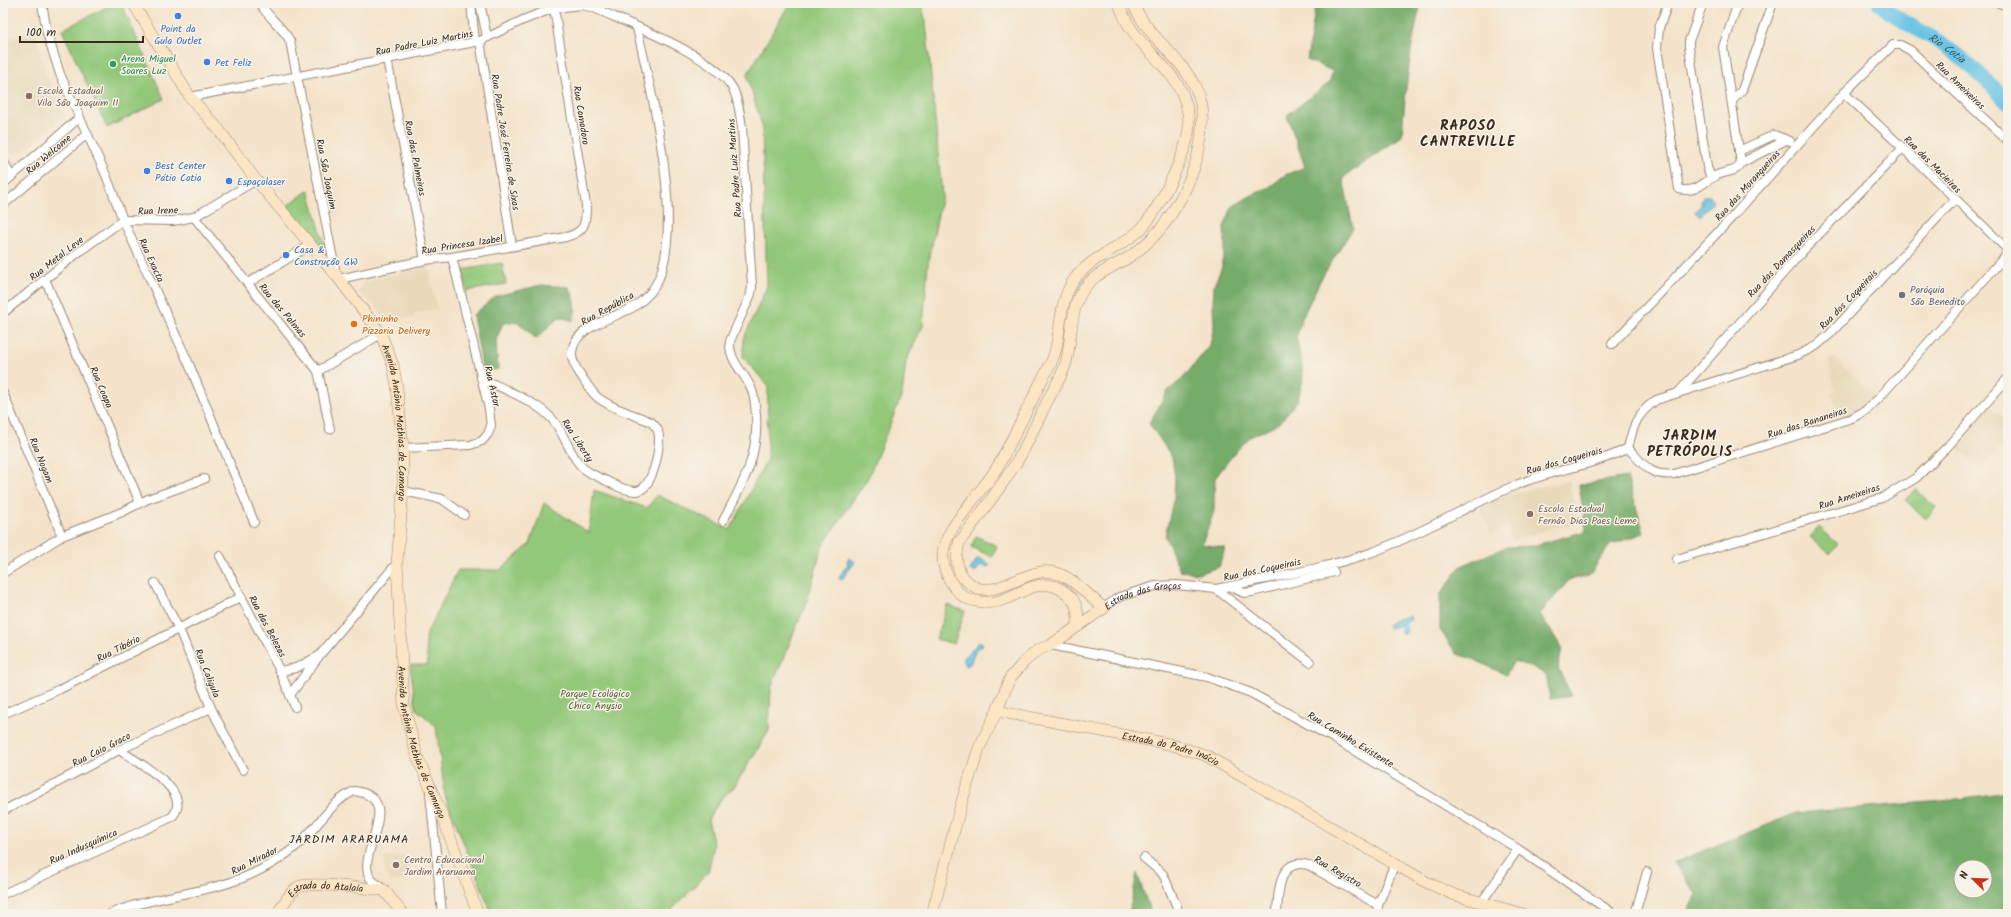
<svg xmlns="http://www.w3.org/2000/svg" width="2011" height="917" viewBox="0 0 2011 917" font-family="Kalam,sans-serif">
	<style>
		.built { fill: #e8d9ba }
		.green { fill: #93c87a; stroke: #67794c }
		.forest { fill: #76ac6a; stroke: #586b44; fill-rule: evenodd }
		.water { fill: #67c3e5; stroke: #517682 }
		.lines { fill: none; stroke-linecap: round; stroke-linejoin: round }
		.river { stroke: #67c3e5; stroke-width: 15 }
		.street-casing { stroke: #988674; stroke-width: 10 }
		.secondary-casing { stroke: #988674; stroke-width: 12 }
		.street { stroke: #fff; stroke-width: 8 }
		.secondary { stroke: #fce5c4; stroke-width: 11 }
		.shop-dot { fill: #3f7fe0; stroke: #f7f3e8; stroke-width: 1.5 }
		.leisure-dot { fill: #2e9e5b; stroke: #f7f3e8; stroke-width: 1.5 }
		.education-dot { fill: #8d6e63; stroke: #f7f3e8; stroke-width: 1.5 }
		.worship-dot { fill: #6b7280; stroke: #f7f3e8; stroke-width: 1.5 }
		.food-dot { fill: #e8710a; stroke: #f7f3e8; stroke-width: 1.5 }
		.labels { text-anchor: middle; stroke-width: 3; stroke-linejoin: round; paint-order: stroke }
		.shop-label { font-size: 10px; fill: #366cbe; stroke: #f7f3e8; text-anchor: start }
		.street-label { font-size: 10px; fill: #3b2a1e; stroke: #f7f3e8 }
		.leisure-label { font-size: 10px; fill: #27864d; stroke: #f7f3e8; text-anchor: start }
		.education-label { font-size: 10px; fill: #785e54; stroke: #f7f3e8; text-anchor: start }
		.worship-label { font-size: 10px; fill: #5b616d; stroke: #f7f3e8; text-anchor: start }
		.food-label { font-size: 10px; fill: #c56008; stroke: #f7f3e8; text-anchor: start }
		.park-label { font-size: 10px; fill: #55593a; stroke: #f7f3e8 }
		.water-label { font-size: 11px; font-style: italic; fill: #48585a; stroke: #f7f3e8 }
		.quarter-label { font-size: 12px; letter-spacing: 1px; fill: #3b2a1e; stroke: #f7f3e8 }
		.district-label { font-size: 14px; font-weight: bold; letter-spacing: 1px; fill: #3b2a1e; stroke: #f7f3e8 }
	</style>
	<rect width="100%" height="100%" fill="#f7f3e8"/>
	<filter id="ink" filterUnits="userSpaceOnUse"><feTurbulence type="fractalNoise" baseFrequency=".025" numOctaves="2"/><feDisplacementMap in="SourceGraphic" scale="8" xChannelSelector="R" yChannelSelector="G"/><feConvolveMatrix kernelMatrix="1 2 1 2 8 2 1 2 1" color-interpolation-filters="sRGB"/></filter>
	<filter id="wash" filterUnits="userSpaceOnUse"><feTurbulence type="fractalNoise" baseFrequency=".012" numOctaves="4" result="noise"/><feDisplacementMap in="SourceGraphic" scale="16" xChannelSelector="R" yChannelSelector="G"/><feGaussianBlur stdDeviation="0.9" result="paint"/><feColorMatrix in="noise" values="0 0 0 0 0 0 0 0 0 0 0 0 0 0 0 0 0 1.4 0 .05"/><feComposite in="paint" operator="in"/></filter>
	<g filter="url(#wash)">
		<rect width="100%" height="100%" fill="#f4e3ca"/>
		<g class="built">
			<path d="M 35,30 L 47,77 L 65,116 L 21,153 L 13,154 L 6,151 L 3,144 L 3,42 Z"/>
			<path d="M 429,266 L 437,309 L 414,313 L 414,317 L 384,321 L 375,305 L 357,292 L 364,282 Z"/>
			<path d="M 1833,357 L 1874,395 L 1861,409 L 1841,417 L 1832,394 L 1835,390 L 1828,360 Z"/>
			<path d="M 1989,406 L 2008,421 L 2008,437 L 1982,468 L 1953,445 Z"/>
			<path d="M 1570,480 L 1570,489 L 1581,520 L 1569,527 L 1554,527 L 1513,541 L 1508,528 L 1491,534 L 1479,507 L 1497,497 Z"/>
			<path d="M 407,856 L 408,880 L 391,882 L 385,872 L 384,857 Z"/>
		</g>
		<g class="green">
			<path d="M 114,3 L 121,3 L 164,99 L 107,128 L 62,30 Z"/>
			<path d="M 790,3 L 921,3 L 926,22 L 942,195 L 928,264 L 923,326 L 906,361 L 902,395 L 868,478 L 822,547 L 807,601 L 771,688 L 769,731 L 734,787 L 720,800 L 708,820 L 714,845 L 708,872 L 672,910 L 675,914 L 492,914 L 445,796 L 436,726 L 416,709 L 410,665 L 428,665 L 425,637 L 458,570 L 500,570 L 530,544 L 544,503 L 589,533 L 594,490 L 647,508 L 657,495 L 730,530 L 767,459 L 768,386 L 743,357 L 744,338 L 767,286 L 762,126 L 747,75 Z"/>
			<path d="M 309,190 L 328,259 L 287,206 Z"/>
			<path d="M 502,263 L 506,284 L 467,291 L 463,270 Z"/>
			<path d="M 1915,489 L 1936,507 L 1926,519 L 1905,500 Z"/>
			<path d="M 1819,527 L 1838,544 L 1830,554 L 1810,537 Z"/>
			<path d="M 976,536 L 997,546 L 992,557 L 971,547 Z"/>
			<path d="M 947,605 L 965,611 L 954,644 L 936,639 Z"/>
		</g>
		<g class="forest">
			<path d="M 1316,3 L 1421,3 C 1410,47 1405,91 1402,136 L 1343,178 L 1353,228 L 1321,279 L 1302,318 L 1296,338 L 1301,358 L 1303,379 L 1298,400 L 1279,423 L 1250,437 L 1236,451 L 1215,478 L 1214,511 L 1202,544 L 1225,548 L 1219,567 L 1199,573 L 1180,571 L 1165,536 L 1174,497 L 1175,477 L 1172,457 L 1149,423 L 1168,391 L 1184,377 L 1210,345 L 1214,325 L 1213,305 L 1214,285 L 1222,267 L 1225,247 L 1224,227 L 1232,207 L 1250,196 L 1268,188 L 1285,175 L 1305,167 L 1287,115 L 1329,83 L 1333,71 L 1307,60 Z"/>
			<path d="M 541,285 L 569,287 C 576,300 577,307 573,321 L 559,317 L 536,339 L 518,322 L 503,323 L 496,341 L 498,369 L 483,372 L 473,315 L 496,296 Z"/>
			<path d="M 1627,477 L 1644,533 L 1610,545 L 1589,576 L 1569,580 L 1540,614 L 1562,648 L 1558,668 L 1572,696 L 1550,699 L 1546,675 L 1534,668 L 1514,661 L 1506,675 L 1473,659 L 1457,654 L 1440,630 L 1440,595 L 1461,566 L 1506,547 L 1532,546 L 1586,531 L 1579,485 Z"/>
			<path d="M 2008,792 L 2008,914 L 1686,914 L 1697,894 L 1673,863 L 1796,813 L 1942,801 ZM 1961,867 L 1985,867 L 1985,891 L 1961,891 Z"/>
			<path d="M 1137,873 L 1151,914 L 1129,914 Z"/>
		</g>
		<g class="water">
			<path d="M 1704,196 L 1710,196 L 1713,202 L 1700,216 L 1695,212 L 1702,204 L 1701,201 Z"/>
			<path d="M 849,558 L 855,562 L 842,579 L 839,577 L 848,564 L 847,562 Z"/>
			<path d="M 978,558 L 990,564 L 988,567 L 981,565 L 975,572 L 970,570 Z"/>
			<path d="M 1410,615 L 1411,620 L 1405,623 L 1407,631 L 1406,633 L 1402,634 L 1400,625 L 1389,629 L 1387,625 L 1398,618 L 1400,619 Z"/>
			<path d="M 980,641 L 983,644 L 975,652 L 970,664 L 965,666 L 963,661 L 964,658 Z"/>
		</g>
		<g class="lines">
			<path class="river" id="s1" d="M 1879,3 C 1897,21 1920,29 1941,43 C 1966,61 1988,80 2008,103"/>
		</g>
	</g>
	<g filter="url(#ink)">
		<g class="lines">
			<g class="street-casing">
				<g id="street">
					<path d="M 42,3 L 47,33 L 60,74 L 106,175 L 123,220 L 189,364 L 254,522"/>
					<path d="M 260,3 C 268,18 282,26 290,41 L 336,274"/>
					<path d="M 471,3 L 475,42"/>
					<path d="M 480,3 L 487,37"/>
					<path d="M 1668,3 L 1659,28 L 1657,48 L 1679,189 C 1696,194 1704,181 1717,175 C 1725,171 1737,173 1741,163 L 1786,140"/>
					<path d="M 1703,3 L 1689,41 L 1689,47 L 1707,167 L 1711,178"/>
					<path d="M 1738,3 L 1723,47 L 1741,163"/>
					<path d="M 1999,3 L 2008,6"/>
					<path d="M 480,41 L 512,246"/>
					<path d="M 387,59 L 425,260"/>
					<path d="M 1844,93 L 1903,148 L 2008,250"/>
					<path d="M 190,97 L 480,41 L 523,20 L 554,8 L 582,5 L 594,8 C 629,24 716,56 733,89 C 739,101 740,114 742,128 L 752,286 L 751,294 L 730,341 C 728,360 744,372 751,388 C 755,396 755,406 756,415 C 759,457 742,485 723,521"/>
					<path d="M 1732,101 L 1742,90 L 1773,3"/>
					<path d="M 1739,151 L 1774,135 L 1790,141"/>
					<path d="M 3,160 L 11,177"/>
					<path d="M 3,184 L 79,118"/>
					<path d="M 3,205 L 87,134"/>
					<path d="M 194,217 L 318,371 L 330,429"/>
					<path d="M 123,220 L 173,221 L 194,217 L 256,180"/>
					<path d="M 45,279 L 140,503"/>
					<path d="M 339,279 L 425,260 L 452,257 L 566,237 C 585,232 586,224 586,205 L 554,8"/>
					<path d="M 248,283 L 310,245"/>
					<path d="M 3,313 L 80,251 L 123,220"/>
					<path d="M 1612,344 L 1735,214 L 1844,93 L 1893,45 L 1900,45 L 1910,50 L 2008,141"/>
					<path d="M 318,371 L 381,334"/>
					<path d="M 481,378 C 503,389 536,401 552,419 C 565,433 569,455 583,468 C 590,474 598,477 607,481 C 615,486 625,490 635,491 C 653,492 662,444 658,431 C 657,427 654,425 651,422 C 633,414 610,408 596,396 C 589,389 585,381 580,374 C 576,368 571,359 572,352 C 574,326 616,318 635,306 C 640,303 645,298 649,294 C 692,247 650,86 637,28"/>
					<path d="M 3,393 L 62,536"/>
					<path d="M 1678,393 L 1800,254 L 1903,148"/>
					<path d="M 403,448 L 470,445 L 482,441 L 488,434 L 491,426 L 489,409 L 452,257"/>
					<path d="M 1628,448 C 1643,464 1650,477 1674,474 L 1852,418 L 1865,411 L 1878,399 L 2008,253"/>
					<path d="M 403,491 L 442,499 L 464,515"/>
					<path d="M 220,556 L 280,671 L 295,707"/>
					<path d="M 1677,559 L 1882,498 L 1916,478 L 1948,446 L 2008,378"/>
					<path d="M 3,573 L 62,536 L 122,512 L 148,499 L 204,479"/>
					<path d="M 155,583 L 179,629 L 211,708 L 243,770"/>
					<path d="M 1230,586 L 1244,593 L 1252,592 L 1334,572"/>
					<path d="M 1216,589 C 1267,578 1320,570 1370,553 C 1420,535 1466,506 1516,485 C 1553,469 1592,467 1628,448 C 1634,424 1635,416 1656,400 L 1798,355 L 1816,346 L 1830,334 L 1954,200"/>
					<path id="s2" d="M 1104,608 L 1119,597 L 1155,586 L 1177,585 L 1216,589 L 1310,662"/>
					<path d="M 1051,645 L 1207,677 L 1251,693 L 1333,738 L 1518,849 L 1614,914"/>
					<path d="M 280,671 L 296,668 L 317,657"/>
					<path d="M 290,695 L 319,656 L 397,563"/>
					<path d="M 3,714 L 60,689 L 241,597"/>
					<path d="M 430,793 L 442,914"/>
					<path d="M 3,811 L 119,750 L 211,708"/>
					<path d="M 1144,858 L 1163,874 L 1177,907 L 1178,914"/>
					<path d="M 3,894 L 172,817 C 195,791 137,762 119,750"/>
					<path d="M 1481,903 L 1518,849"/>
					<path d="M 110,914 C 159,893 214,895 262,869 C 281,859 298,847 312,830 C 326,815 335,800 354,791 C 407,798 355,853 370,878 C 373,882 380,886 384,890"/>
					<path d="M 1277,914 C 1278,894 1278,857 1308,865 L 1378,905"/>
					<path d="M 1377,914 L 1378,905 L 1395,863"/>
					<path d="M 1635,914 L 1647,872"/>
				</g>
			</g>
			<g class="secondary-casing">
				<g id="secondary">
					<path id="s3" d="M 133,3 L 190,97 L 219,130 L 256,180 L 336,275 L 381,334 L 393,365 L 397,387 L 403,448 L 403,491 L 397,563 L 404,706 L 417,756 L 442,815 L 478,914"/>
					<path d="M 1078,626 C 1078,620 1078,614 1077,609 C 1073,594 1056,583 1041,585 C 1016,589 1004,608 976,601 C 968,600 960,595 955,588 C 947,578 942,566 943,553 C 945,526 986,489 999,464 C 1012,440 1024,416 1036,392 C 1041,380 1049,369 1053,358 C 1062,333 1058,302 1074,280 C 1090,257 1121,248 1141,229 C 1158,211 1189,150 1189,125 C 1188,66 1133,54 1119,3"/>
					<path id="s4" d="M 997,711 L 1169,744 L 1205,755 L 1428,883 L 1455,895 L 1523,914"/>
					<path id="s5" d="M 277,914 C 283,906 289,892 298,887 C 310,881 368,889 384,890 L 403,914"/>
					<path d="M 932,914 L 962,801 L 979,748 L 997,711 L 1010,678 L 1024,662 L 1038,650 L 1051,645 L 1104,608 C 1087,595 1073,576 1052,572 C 1021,567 990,609 964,578 C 955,567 956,556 959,543 C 979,515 1001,488 1019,458 C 1028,442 1036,424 1045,406 C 1051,393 1060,380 1065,366 C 1072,345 1069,320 1078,299 C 1087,277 1107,270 1126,259 C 1171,232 1205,166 1202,113 C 1199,65 1150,45 1133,3"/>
				</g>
			</g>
			<use href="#street" class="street"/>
			<use href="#secondary" class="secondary"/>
		</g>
	</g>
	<g class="shop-dot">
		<circle cx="178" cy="16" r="4"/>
		<circle cx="207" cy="62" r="4"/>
		<circle cx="147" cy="171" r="4"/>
		<circle cx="229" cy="181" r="4"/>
		<circle cx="286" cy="255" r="4"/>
	</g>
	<circle class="leisure-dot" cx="113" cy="64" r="4"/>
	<g class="education-dot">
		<circle cx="29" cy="96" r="4"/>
		<circle cx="1530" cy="514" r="4"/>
		<circle cx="396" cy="865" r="4"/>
	</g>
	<circle class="worship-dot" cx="1902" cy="295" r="4"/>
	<circle class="food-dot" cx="354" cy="324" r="4"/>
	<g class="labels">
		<g class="shop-label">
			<text x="178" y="32" text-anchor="middle">Point da<tspan x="178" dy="12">Gula Outlet</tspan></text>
			<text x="215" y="66">Pet Feliz</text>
			<text x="155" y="169">Best Center<tspan x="155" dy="12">Pátio Cotia</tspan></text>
			<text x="237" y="185">Espaçolaser</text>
			<text x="294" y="253">Casa &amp;<tspan x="294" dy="12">Construção GW</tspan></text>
		</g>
		<g class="street-label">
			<text transform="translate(424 42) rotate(-11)" y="4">Rua Padre Luiz Martins</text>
			<text transform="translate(1961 85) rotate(44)" y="4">Rua Ameixeiras</text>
			<text transform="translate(582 115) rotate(81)" y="4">Rua Comodoro</text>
			<text transform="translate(506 142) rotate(81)" y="4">Rua Padre José Ferreira de Sixas</text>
			<text transform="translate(48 154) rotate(-40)" y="4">Rua Welcome</text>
			<text transform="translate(416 158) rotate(79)" y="4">Rua das Palmeiras</text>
			<text transform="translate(1933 164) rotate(45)" y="4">Rua das Macieiras</text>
			<text transform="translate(734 168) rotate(-94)" y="4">Rua Padre Luiz Martins</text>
			<text transform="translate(327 174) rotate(79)" y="4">Rua São Joaquim</text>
			<text transform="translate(1747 185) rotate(-48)" y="4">Rua das Morangueiras</text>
			<text transform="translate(158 210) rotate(-2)" y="4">Rua Irene</text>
			<text transform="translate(462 244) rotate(-9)" y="4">Rua Princesa Izabel</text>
			<text transform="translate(56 258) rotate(-38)" y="4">Rua Metal Leve</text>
			<text transform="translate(152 260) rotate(65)" y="4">Rua Exacta</text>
			<text transform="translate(1781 261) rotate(-47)" y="4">Rua das Damasqueiras</text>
			<text transform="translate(1848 299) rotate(-46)" y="4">Rua dos Coqueirais</text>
			<text transform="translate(607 308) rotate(-29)" y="4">Rua República</text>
			<text transform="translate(283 310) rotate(50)" y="4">Rua das Palmas</text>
			<text transform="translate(493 386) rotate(77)" y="4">Rua Astor</text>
			<text transform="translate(102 387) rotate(67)" y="4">Rua Coapa</text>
			<text transform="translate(1807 422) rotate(-18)" y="4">Rua das Bananeiras</text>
			<text dy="4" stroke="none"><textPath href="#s3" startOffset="505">Avenida Antônio Mathias de Camargo</textPath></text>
			<text transform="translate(578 440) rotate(57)" y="4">Rua Liberty</text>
			<text transform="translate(42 460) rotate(68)" y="4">Rua Nogam</text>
			<text transform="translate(1564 460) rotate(-16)" y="4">Rua dos Coqueirais</text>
			<text transform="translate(1849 496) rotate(-18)" y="4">Rua Ameixeiras</text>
			<text transform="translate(1262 569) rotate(-12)" y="4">Rua dos Coqueirais</text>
			<text dy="4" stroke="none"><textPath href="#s2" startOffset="42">Estrada das Graças</textPath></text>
			<text transform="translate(268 626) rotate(62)" y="4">Rua das Belezas</text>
			<text transform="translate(118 648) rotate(-27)" y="4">Rua Tibério</text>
			<text transform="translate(208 673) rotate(68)" y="4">Rua Caligula</text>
			<text transform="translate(1351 739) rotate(31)" y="4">Rua Caminho Existente</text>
			<text dy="4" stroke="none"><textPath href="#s3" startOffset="829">Avenida Antônio Mathias de Camargo</textPath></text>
			<text transform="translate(101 749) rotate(-27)" y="4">Rua Caio Graco</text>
			<text dy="4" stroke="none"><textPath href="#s4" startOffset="178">Estrada do Padre Inácio</textPath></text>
			<text transform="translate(83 846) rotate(-24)" y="4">Rua Indusquímica</text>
			<text transform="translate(254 860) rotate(-27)" y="4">Rua Mirador</text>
			<text transform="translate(1338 871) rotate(30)" y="4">Rua Registro</text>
			<text dy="4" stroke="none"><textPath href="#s5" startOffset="61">Estrada do Atalaia</textPath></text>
		</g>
		<g class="leisure-label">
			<text x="121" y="62">Arena Miguel<tspan x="121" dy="12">Soares Luz</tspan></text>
		</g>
		<g class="education-label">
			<text x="37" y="94">Escola Estadual<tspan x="37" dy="12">Vila São Joaquim II</tspan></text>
			<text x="1538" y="512">Escola Estadual<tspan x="1538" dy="12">Fernão Dias Paes Leme</tspan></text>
			<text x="404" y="863">Centro Educacional<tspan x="404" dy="12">Jardim Araruama</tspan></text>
		</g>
		<g class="worship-label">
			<text x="1910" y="293">Paróquia<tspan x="1910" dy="12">São Benedito</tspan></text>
		</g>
		<g class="food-label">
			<text x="362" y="322">Phininho<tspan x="362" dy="12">Pizzaria Delivery</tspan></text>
		</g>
		<g class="park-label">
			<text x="595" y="697">Parque Ecológico<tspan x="595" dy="12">Chico Anysio</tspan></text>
		</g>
		<g class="water-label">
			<text dy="4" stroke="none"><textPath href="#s1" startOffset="82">Rio Cotia</textPath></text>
		</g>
		<g class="quarter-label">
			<text x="349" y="843">JARDIM ARARUAMA</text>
		</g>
		<g class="district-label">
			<text x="1468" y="130">RAPOSO<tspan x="1468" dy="16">CANTREVILLE</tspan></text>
			<text x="1690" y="440">JARDIM<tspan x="1690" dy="16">PETRÓPOLIS</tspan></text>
		</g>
	</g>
	<rect width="2011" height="917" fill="none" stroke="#f7f3e8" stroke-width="16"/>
	<g transform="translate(1973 879) rotate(293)"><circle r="19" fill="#f7f3e8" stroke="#aca397"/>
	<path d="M0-3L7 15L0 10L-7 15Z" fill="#c8321e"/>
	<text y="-6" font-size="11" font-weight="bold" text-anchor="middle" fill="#3b2a1e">N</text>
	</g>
	<path d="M20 36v6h123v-6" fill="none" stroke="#3b2a1e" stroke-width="2"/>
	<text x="26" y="36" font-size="12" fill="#3b2a1e" stroke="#f7f3e8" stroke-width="3" paint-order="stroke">100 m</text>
</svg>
